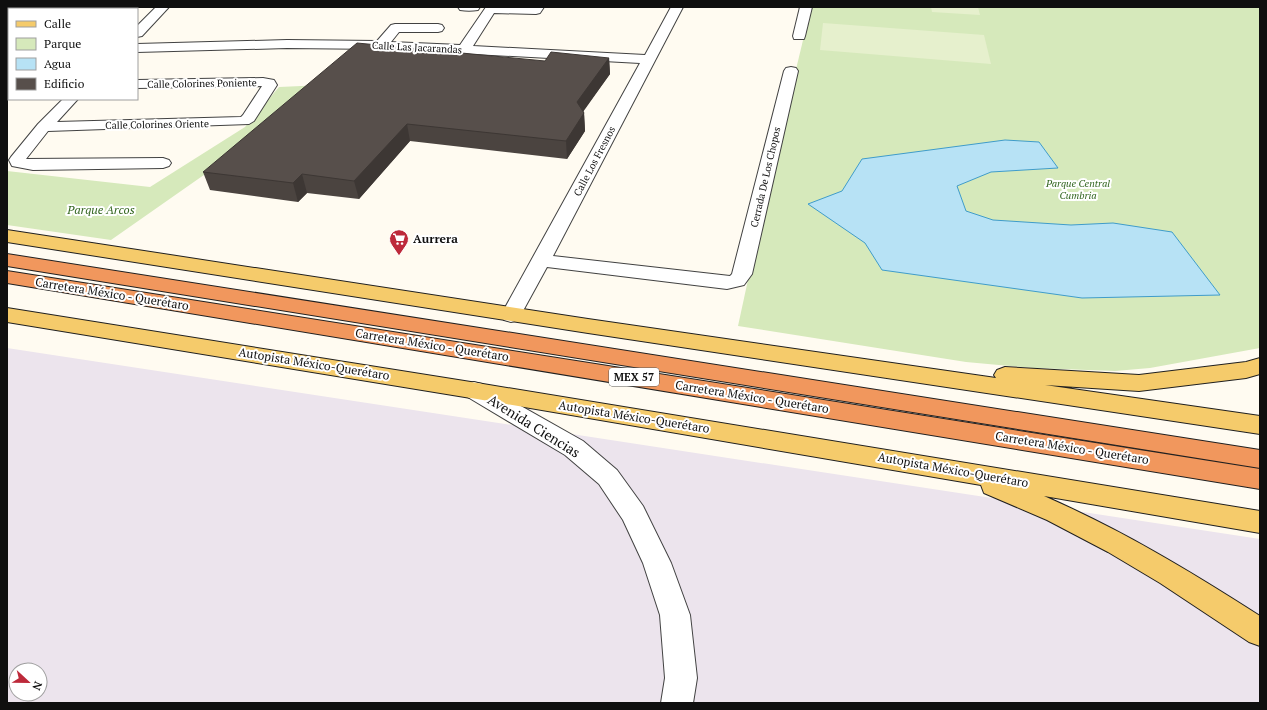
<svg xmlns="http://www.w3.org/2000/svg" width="1267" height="710" viewBox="0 0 1267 710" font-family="'PT Serif',serif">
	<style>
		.industrial { fill: #ece4ed; fill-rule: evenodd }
		.green { fill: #d6e9bb }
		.pitch { fill: #e6f0cd }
		.water { fill: #b7e2f5; stroke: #3f9cca }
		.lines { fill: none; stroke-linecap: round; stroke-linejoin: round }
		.minor-casing { stroke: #424242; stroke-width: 2 }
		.major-casing { stroke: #202020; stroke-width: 2 }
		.highway-casing { stroke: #202020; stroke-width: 2 }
		.minor { fill: #fff; fill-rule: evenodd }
		.major { fill: #f5cb6b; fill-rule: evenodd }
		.highway { fill: #f1975d; fill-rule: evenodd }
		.wall { fill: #4b4440 }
		.shaded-wall { fill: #3d3734 }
		.building { fill: #574f4b; stroke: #3d3734 }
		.labels { text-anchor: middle; stroke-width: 4; stroke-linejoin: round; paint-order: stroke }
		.far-street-label { font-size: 10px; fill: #0f0f0f; stroke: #fff }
		.far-park-label { font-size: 10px; font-style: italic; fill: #336620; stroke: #fff }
		.shield { fill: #fff; stroke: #575757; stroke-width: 1 }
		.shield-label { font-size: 11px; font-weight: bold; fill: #0f0f0f }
		.park-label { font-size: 12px; font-style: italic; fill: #336620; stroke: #fff }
		.poi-label { font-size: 12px; font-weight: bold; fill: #0f0f0f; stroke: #fff; text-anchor: start }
		.street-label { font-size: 12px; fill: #0f0f0f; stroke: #fff }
		.near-street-label { font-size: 14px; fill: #0f0f0f; stroke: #fff }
	</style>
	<rect width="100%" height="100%" fill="#fffbf1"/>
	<path class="industrial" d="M 7,348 L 1260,539 L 1260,703 L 7,703 ZM 16,670 L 40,670 L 40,694 L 16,694 Z"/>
	<g class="green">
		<path d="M 811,7 L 1260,7 L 1260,348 L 1150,368 L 1115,371 L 1033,368 L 966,362 L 738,326 L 772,169 Z"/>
		<path d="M 324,85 L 261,135 L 111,240 L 7,225 L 7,171 L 150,187 L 245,127 L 279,87 Z"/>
	</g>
	<g class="pitch">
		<path d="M 931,7 L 978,7 L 980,15 L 932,12 Z"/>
		<path d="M 823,23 L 984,35 L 991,64 L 820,50 Z"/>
	</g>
	<path class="water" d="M 1005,140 L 1039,142 L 1058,168 L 991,172 L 957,186 L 966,211 L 993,220 L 1071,225 L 1113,223 L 1172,232 L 1220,295 L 1082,298 L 882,270 L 865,243 L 808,204 L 842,191 L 862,159 Z"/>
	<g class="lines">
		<g class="minor-casing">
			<g id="minor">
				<path d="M 54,7 L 67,7 L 66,9 L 53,9 Z"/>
				<path d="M 156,7 L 169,7 L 142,36 L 137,37 L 137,26 Z"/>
				<path d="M 458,7 L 480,7 L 478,10 C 472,11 466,11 460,10 Z"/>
				<path d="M 486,7 L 544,7 L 540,13 L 536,14 L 494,13 L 473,46 L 645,55 L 671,7 L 683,7 L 553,256 L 730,276 L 732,274 L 784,71 L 786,68 L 791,67 L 796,68 L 798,71 L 752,274 L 744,285 L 727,289 L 547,267 L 518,320 L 511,322 L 504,320 L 501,315 L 640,63 L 381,49 L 287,48 L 137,52 L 137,44 L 287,40 L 377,41 L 391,25 L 395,24 L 438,24 L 442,25 L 444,28 L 442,31 L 438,32 L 399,32 L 391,42 L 460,45 Z"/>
				<path d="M 800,7 L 812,7 L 805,36 L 804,39 L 794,39 L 793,36 Z"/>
				<path d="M 9,45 L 9,54 L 7,55 L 7,46 Z"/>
				<path d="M 263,78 L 274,80 L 277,85 L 254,121 L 249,124 L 48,131 L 26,159 L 163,158 L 169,160 L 171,163 L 169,166 L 163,168 L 33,170 L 12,166 L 9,160 L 11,157 L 38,124 L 63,99 L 78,99 L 57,122 L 241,117 L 243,115 L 262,86 L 137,88 L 137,80 Z"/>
				<path d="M 474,382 L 482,384 L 583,441 L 617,470 L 643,506 L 671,563 L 690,615 L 697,678 L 693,703 L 661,703 L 665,678 L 660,615 L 643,563 L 623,520 L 599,484 L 565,455 L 466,396 L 462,390 L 466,384 Z"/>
			</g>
		</g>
		<g class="major-casing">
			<g id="major">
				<path d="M 7,230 L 588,319 L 996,378 L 994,375 L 997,370 L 1005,367 L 1139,375 L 1246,362 L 1260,358 L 1260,374 L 1246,378 L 1139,391 L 1045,385 L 1260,416 L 1260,434 L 588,333 L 7,242 Z"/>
				<path d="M 7,308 L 477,383 L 1260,511 L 1260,533 L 1044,496 C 1120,529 1190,571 1260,616 L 1260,646 L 1249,642 L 1160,583 L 1108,552 L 1047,520 L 984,493 L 981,485 L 477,399 L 7,322 Z"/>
			</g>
		</g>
		<g class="highway-casing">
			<g id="highway">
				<path d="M 7,254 L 1260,450 L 1260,468 L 7,266 Z"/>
				<path d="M 7,271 L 1260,469 L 1260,489 L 7,283 Z"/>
			</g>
		</g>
		<use href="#minor" class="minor"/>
		<use href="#major" class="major"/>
		<use href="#highway" class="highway"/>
	</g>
	<path class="wall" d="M 609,58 L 610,74 L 583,111 L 584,113 L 585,131 L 567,159 L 410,141 L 359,199 L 307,193 L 298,202 L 210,190 L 203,172 L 545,61 Z"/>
	<g class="shaded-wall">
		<path d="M 609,58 L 610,74 L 578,119 L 577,102 Z"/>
		<path d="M 584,113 L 585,131 L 567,159 L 566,141 Z"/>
		<path d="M 407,124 L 410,141 L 359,199 L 354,181 Z"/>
		<path d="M 302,174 L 307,193 L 298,202 L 293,183 Z"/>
	</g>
	<path class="building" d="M 357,43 L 545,61 L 551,52 L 609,58 L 577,102 L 584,113 L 566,141 L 407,124 L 354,181 L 302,174 L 293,183 L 203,172 Z"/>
	<defs>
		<g id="supermarket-pin" transform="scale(1)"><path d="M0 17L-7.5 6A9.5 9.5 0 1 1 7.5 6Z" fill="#bd293a" stroke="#fff"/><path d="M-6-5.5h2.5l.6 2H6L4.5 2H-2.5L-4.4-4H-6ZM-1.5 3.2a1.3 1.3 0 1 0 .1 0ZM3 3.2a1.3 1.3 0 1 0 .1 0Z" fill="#fff"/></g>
	</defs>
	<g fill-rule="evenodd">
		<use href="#supermarket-pin" x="399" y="239"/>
	</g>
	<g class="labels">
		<g class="far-street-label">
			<text transform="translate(417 47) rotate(3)" y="4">Calle Las Jacarandas</text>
			<text transform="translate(202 83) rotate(-1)" y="4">Calle Colorines Poniente</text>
			<text transform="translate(157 124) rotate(-1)" y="4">Calle Colorines Oriente</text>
			<text transform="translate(594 161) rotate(-62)" y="4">Calle Los Fresnos</text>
			<text transform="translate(765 177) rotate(-77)" y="4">Cerrada De Los Chopos</text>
		</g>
		<g class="far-park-label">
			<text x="1078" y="187">Parque Central<tspan x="1078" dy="12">Cumbria</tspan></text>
		</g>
		<rect class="shield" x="609" y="368" width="50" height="18" rx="3"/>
		<g class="shield-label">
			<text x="634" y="381">MEX 57</text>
		</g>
		<g class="park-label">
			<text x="101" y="214">Parque Arcos</text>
		</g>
		<g class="poi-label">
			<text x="413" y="243">Aurrera</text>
		</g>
		<g class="street-label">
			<text transform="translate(112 294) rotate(9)" y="4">Carretera México - Querétaro</text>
			<text transform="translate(432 345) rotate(9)" y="4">Carretera México - Querétaro</text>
			<text transform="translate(314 364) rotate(9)" y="4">Autopista México-Querétaro</text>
			<text transform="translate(752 397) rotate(9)" y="4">Carretera México - Querétaro</text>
			<text transform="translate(634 417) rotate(9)" y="4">Autopista México-Querétaro</text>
			<text transform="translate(1072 448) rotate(9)" y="4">Carretera México - Querétaro</text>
			<text transform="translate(953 470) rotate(10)" y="4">Autopista México-Querétaro</text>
		</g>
		<g class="near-street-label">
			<text transform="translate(534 426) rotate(32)" y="5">Avenida Ciencias</text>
		</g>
	</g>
	<rect width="1267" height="710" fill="none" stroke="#0f0f0f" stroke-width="16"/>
	<rect x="8" y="8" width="130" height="92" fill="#ffffff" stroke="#9f9f9f"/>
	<rect x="16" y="21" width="20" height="6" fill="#f5cb6b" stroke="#9f9f9f"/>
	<text x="44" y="28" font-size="12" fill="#0f0f0f">Calle</text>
	<rect x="16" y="38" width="20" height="12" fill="#d6e9bb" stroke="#9f9f9f"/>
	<text x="44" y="48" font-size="12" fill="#0f0f0f">Parque</text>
	<rect x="16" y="58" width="20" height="12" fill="#b7e2f5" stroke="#9f9f9f"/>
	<text x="44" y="68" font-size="12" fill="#0f0f0f">Agua</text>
	<rect x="16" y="78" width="20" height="12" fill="#574f4b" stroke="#9f9f9f"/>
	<text x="44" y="88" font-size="12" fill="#0f0f0f">Edificio</text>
	<g transform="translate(28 682) rotate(112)"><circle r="19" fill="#ffffff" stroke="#9f9f9f"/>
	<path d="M0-3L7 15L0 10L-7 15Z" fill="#bd293a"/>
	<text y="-6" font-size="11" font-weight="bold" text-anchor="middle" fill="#0f0f0f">N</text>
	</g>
</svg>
